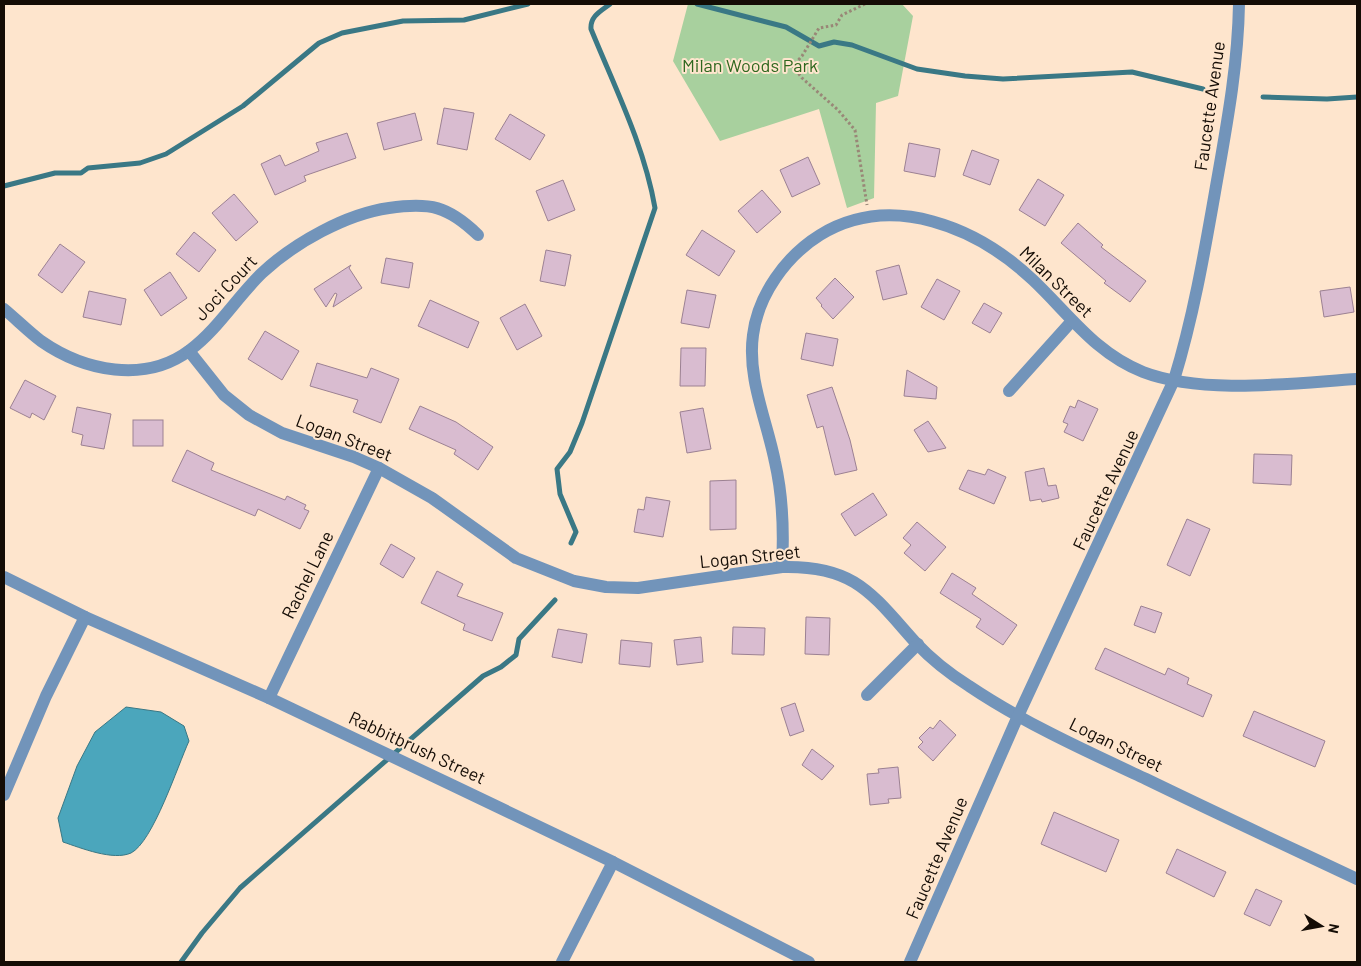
<svg xmlns="http://www.w3.org/2000/svg" width="1361" height="966" viewBox="0 0 1361 966" font-family="Barlow,sans-serif">
	<style>
		.green { fill: #a8d09e }
		.water { fill: #4ba6bc; stroke: #3a7885 }
		.lines { fill: none; stroke-linecap: round; stroke-linejoin: round }
		.stream { stroke: #3a7885; stroke-width: 5 }
		.building { fill: #d9bcd0; stroke: #9c8193 }
		.path { stroke: #998777; stroke-width: 3; stroke-dasharray: 2.5 2.5; stroke-linecap: butt }
		.minor { stroke: #7294ba; stroke-width: 12 }
		.labels { text-anchor: middle; stroke-width: 4; stroke-linejoin: round; paint-order: stroke }
		.park-label { font-size: 18px; fill: #2e671e; stroke: #fee5cd }
		.street-label { font-size: 18px; fill: #140c05; stroke: #fee5cd }
	</style>
	<rect width="100%" height="100%" fill="#fee5cd"/>
	<path class="green" d="M 688,4 L 902,4 L 913,16 L 898,96 L 876,103 L 874,198 L 847,208 L 819,109 L 720,141 L 673,61 Z"/>
	<path class="water" d="M 126,707 L 161,712 L 184,726 L 189,741 C 178,765 153,842 131,853 C 113,861 81,848 63,842 L 58,818 L 77,766 L 95,732 Z"/>
	<g class="lines">
		<g class="stream">
			<path d="M 697,4 L 786,27 L 819,46 L 834,42 L 852,45 L 917,69 L 965,76 L 1003,79 L 1132,72 L 1203,89"/>
			<path d="M 1263,97 L 1327,99 L 1357,97"/>
			<path d="M 4,186 L 55,173 L 81,173 L 88,168 L 140,163 L 166,154 L 243,106 L 319,43 L 342,33 L 403,21 L 464,20 L 528,4"/>
			<path d="M 571,543 L 576,532 L 560,494 L 557,469 L 570,452 L 582,423 L 655,208 C 644,145 615,88 591,29 C 590,16 601,11 610,4"/>
			<path d="M 181,962 L 202,933 L 240,888 L 483,676 L 501,667 L 516,655 L 519,639 L 555,600"/>
		</g>
	</g>
	<g class="building">
		<path d="M 444,108 L 474,113 L 467,150 L 437,144 Z"/>
		<path d="M 415,113 L 422,140 L 384,150 L 377,123 Z"/>
		<path d="M 510,114 L 545,135 L 530,160 L 495,139 Z"/>
		<path d="M 347,133 L 356,158 L 304,176 L 306,181 L 275,195 L 261,164 L 280,155 L 285,166 L 319,151 L 316,143 Z"/>
		<path d="M 909,143 L 940,149 L 935,177 L 904,171 Z"/>
		<path d="M 972,150 L 999,160 L 990,185 L 963,175 Z"/>
		<path d="M 808,157 L 820,184 L 792,197 L 780,170 Z"/>
		<path d="M 1038,179 L 1064,195 L 1045,226 L 1019,210 Z"/>
		<path d="M 563,180 L 575,210 L 548,221 L 536,191 Z"/>
		<path d="M 762,190 L 781,212 L 757,233 L 738,211 Z"/>
		<path d="M 234,194 L 258,222 L 236,241 L 212,213 Z"/>
		<path d="M 1078,223 L 1103,245 L 1101,247 L 1146,281 L 1130,302 L 1104,283 L 1106,281 L 1061,243 Z"/>
		<path d="M 702,230 L 735,251 L 719,276 L 686,255 Z"/>
		<path d="M 194,232 L 216,250 L 199,272 L 176,254 Z"/>
		<path d="M 60,244 L 85,262 L 62,293 L 38,275 Z"/>
		<path d="M 546,250 L 571,255 L 565,286 L 540,281 Z"/>
		<path d="M 386,258 L 413,263 L 409,288 L 381,283 Z"/>
		<path d="M 351,265 L 349,268 L 362,288 L 333,307 L 337,294 L 335,293 L 326,307 L 314,289 Z"/>
		<path d="M 899,265 L 907,294 L 883,300 L 876,271 Z"/>
		<path d="M 170,272 L 187,298 L 161,316 L 144,290 Z"/>
		<path d="M 835,278 L 854,297 L 833,319 L 821,306 L 822,305 L 816,298 Z"/>
		<path d="M 937,279 L 960,291 L 944,320 L 921,307 Z"/>
		<path d="M 1350,287 L 1354,312 L 1324,317 L 1320,291 Z"/>
		<path d="M 687,290 L 716,295 L 709,328 L 681,323 Z"/>
		<path d="M 89,291 L 126,299 L 121,325 L 83,317 Z"/>
		<path d="M 430,300 L 479,322 L 468,348 L 418,326 Z"/>
		<path d="M 984,303 L 1002,313 L 990,333 L 972,323 Z"/>
		<path d="M 525,304 L 542,336 L 517,350 L 500,318 Z"/>
		<path d="M 265,331 L 299,351 L 282,380 L 248,359 Z"/>
		<path d="M 806,333 L 838,339 L 833,366 L 801,359 Z"/>
		<path d="M 681,348 L 706,348 L 705,386 L 680,386 Z"/>
		<path d="M 317,363 L 367,378 L 371,368 L 399,379 L 381,423 L 353,412 L 358,400 L 310,386 Z"/>
		<path d="M 907,370 L 937,387 L 936,399 L 904,396 Z"/>
		<path d="M 25,380 L 56,396 L 44,420 L 32,413 L 30,418 L 10,408 Z"/>
		<path d="M 832,387 L 850,440 L 857,470 L 835,475 L 823,426 L 817,428 L 807,395 Z"/>
		<path d="M 1078,400 L 1098,409 L 1083,441 L 1064,432 L 1068,424 L 1063,422 L 1070,406 L 1075,408 Z"/>
		<path d="M 420,406 L 456,422 L 493,447 L 478,470 L 454,454 L 456,450 L 409,429 Z"/>
		<path d="M 77,407 L 111,414 L 104,449 L 81,445 L 83,435 L 72,432 Z"/>
		<path d="M 703,408 L 711,449 L 687,453 L 680,412 Z"/>
		<rect x="133" y="420" width="30" height="26"/>
		<path d="M 928,421 L 946,448 L 928,452 L 914,430 Z"/>
		<path d="M 187,450 L 214,463 L 211,470 L 285,500 L 287,496 L 306,505 L 304,509 L 309,511 L 300,529 L 258,509 L 255,516 L 172,481 Z"/>
		<path d="M 1254,454 L 1292,455 L 1291,485 L 1253,483 Z"/>
		<path d="M 1044,468 L 1048,486 L 1056,485 L 1059,498 L 1042,502 L 1041,499 L 1030,501 L 1025,472 Z"/>
		<path d="M 988,469 L 1006,477 L 994,504 L 959,489 L 968,470 L 985,475 Z"/>
		<path d="M 736,480 L 736,529 L 710,530 L 710,481 Z"/>
		<path d="M 873,493 L 887,515 L 855,536 L 841,514 Z"/>
		<path d="M 646,497 L 670,501 L 663,537 L 634,532 L 638,509 L 644,510 Z"/>
		<path d="M 1187,519 L 1210,529 L 1190,576 L 1167,565 Z"/>
		<path d="M 917,522 L 946,547 L 925,571 L 904,553 L 911,545 L 903,538 Z"/>
		<path d="M 391,544 L 415,558 L 403,578 L 380,564 Z"/>
		<path d="M 437,571 L 463,584 L 457,596 L 503,613 L 492,641 L 463,630 L 465,624 L 421,603 Z"/>
		<path d="M 952,573 L 976,588 L 972,594 L 1017,625 L 1003,645 L 976,627 L 981,619 L 940,593 Z"/>
		<path d="M 1141,606 L 1162,613 L 1155,633 L 1134,625 Z"/>
		<path d="M 806,617 L 830,618 L 829,655 L 805,654 Z"/>
		<path d="M 733,627 L 765,628 L 764,655 L 732,654 Z"/>
		<path d="M 558,629 L 587,634 L 582,663 L 552,657 Z"/>
		<path d="M 701,637 L 703,662 L 677,665 L 674,640 Z"/>
		<path d="M 621,640 L 652,643 L 650,667 L 619,664 Z"/>
		<path d="M 1105,648 L 1165,675 L 1168,668 L 1189,678 L 1187,684 L 1212,695 L 1203,717 L 1095,669 Z"/>
		<path d="M 795,703 L 804,731 L 790,736 L 781,708 Z"/>
		<path d="M 1254,711 L 1325,741 L 1315,767 L 1243,736 Z"/>
		<path d="M 940,720 L 956,735 L 933,761 L 918,747 L 923,742 L 919,738 L 930,727 L 933,729 Z"/>
		<path d="M 812,749 L 834,766 L 822,780 L 802,765 Z"/>
		<path d="M 898,767 L 901,798 L 888,799 L 889,803 L 870,805 L 867,774 L 879,773 L 878,769 Z"/>
		<path d="M 1054,812 L 1119,840 L 1106,872 L 1041,844 Z"/>
		<path d="M 1177,849 L 1226,872 L 1214,897 L 1166,873 Z"/>
		<path d="M 1256,889 L 1282,901 L 1270,926 L 1244,914 Z"/>
	</g>
	<g class="lines">
		<path class="path" d="M 865,4 L 842,15 L 836,25 L 819,28 L 802,56 L 793,66 L 802,78 L 838,110 L 855,130 L 867,205"/>
		<g class="minor">
			<path d="M 4,309 C 16,319 28,331 41,341 C 84,371 145,384 190,350 C 218,329 237,297 262,273 C 294,243 346,214 389,208 C 430,202 448,206 478,235"/>
			<path d="M 189,351 L 224,395 L 249,415 L 282,433 L 354,457 L 379,468 L 432,498 L 516,558 L 574,581 L 606,587 L 638,588 L 782,567 C 855,565 872,594 916,643 C 932,660 950,674 969,686 C 1024,723 1086,751 1146,779 C 1216,813 1287,846 1357,879"/>
			<path d="M 1009,391 L 1071,322"/>
			<path d="M 782,567 C 784,531 783,497 775,462 C 767,421 747,378 753,335 C 758,295 786,256 820,235 C 892,191 978,228 1033,280 C 1069,314 1095,353 1143,372 C 1203,395 1294,383 1357,379"/>
			<path d="M 4,577 L 85,617 L 269,698 L 454,786 L 613,862 L 809,962"/>
			<path d="M 867,695 L 918,644"/>
			<path d="M 269,698 L 379,468"/>
			<path d="M 4,795 L 46,696 L 85,617"/>
			<path d="M 562,962 L 613,862"/>
			<path d="M 910,962 L 1018,716 L 1174,380 C 1193,318 1204,255 1215,192 C 1226,129 1238,67 1239,4"/>
		</g>
	</g>
	<g class="labels">
		<g class="park-label">
			<text x="750" y="72">Milan Woods Park</text>
		</g>
		<g class="street-label">
			<text transform="translate(1210 106) rotate(-82)" y="6">Faucette Avenue</text>
			<text transform="translate(1056 282) rotate(44)" y="6">Milan Street</text>
			<text transform="translate(226 288) rotate(-47)" y="6">Joci Court</text>
			<text transform="translate(344 438) rotate(21)" y="6">Logan Street</text>
			<text transform="translate(1106 490) rotate(-65)" y="6">Faucette Avenue</text>
			<text transform="translate(750 557) rotate(-6)" y="6">Logan Street</text>
			<text transform="translate(308 575) rotate(-64)" y="6">Rachel Lane</text>
			<text transform="translate(1116 745) rotate(26)" y="6">Logan Street</text>
			<text transform="translate(417 748) rotate(25)" y="6">Rabbitbrush Street</text>
			<text transform="translate(937 858) rotate(-67)" y="6">Faucette Avenue</text>
		</g>
	</g>
	<rect width="1361" height="966" fill="none" stroke="#140c05" stroke-width="10"/>
	<g transform="translate(1321 926) rotate(101)" stroke="#fee5cd" stroke-width="4" paint-order="stroke">
	<path d="M0-4L9 19L0 12L-9 19Z" fill="#140c05"/>
	<text y="-8" font-size="14" font-weight="bold" text-anchor="middle" fill="#140c05">N</text>
	</g>
</svg>
